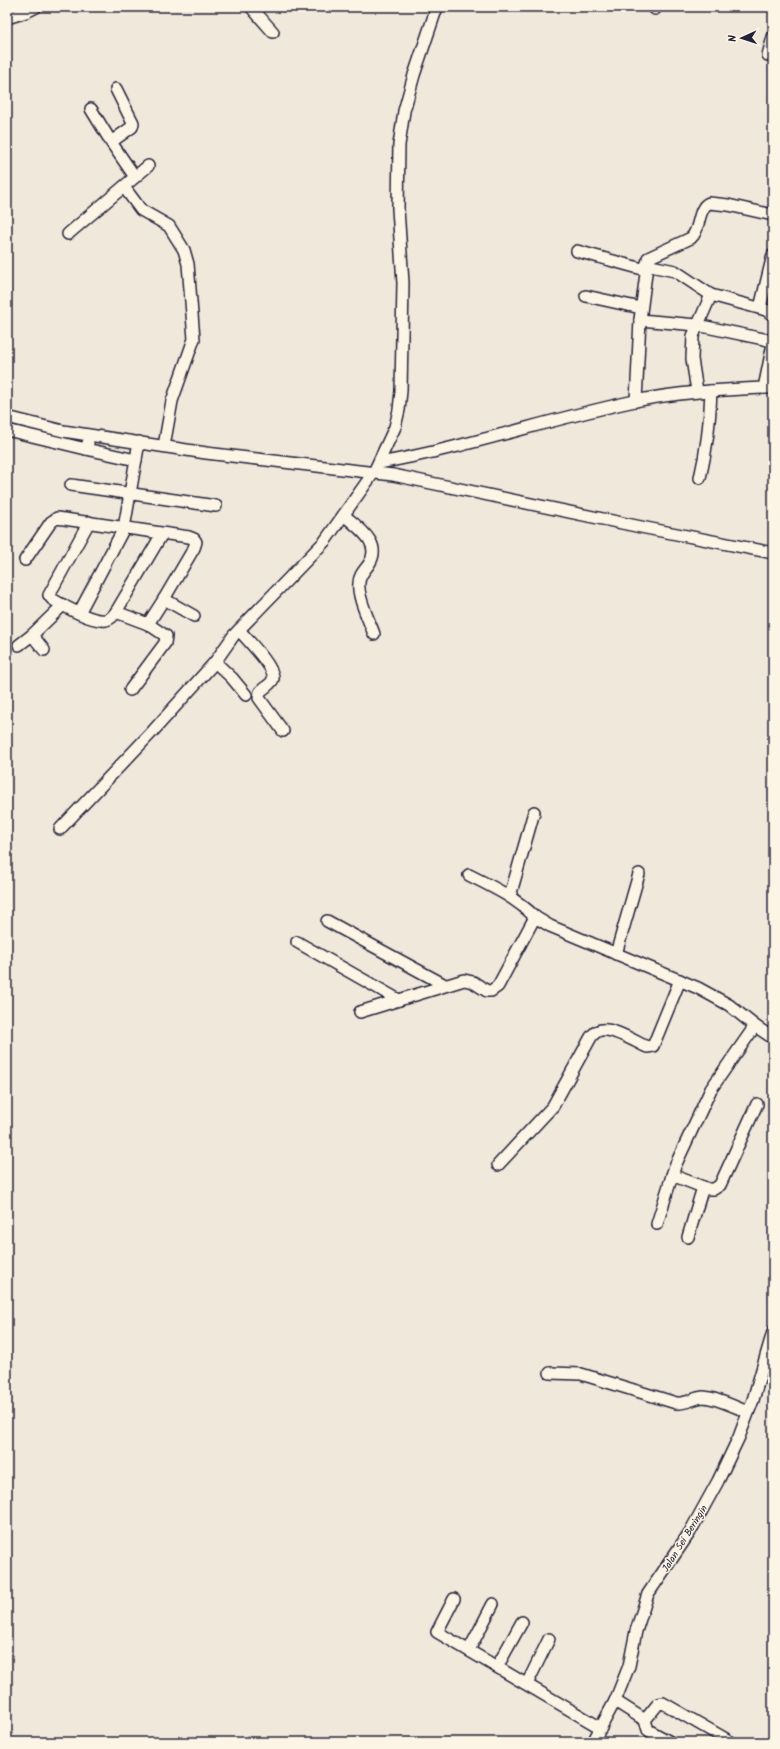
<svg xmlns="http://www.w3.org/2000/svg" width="780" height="1749" viewBox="0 0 780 1749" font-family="Kalam,sans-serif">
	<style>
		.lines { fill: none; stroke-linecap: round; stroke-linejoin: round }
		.minor-casing { stroke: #22223b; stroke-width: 14 }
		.minor { stroke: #fcf5e5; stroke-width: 11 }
		.labels { text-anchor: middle; stroke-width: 3; stroke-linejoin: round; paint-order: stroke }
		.street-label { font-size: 10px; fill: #22223b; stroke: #fcf5e5 }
	</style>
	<rect width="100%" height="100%" fill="#efe8db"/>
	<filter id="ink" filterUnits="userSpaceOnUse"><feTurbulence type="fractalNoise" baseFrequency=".025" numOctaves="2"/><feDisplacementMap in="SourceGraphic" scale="8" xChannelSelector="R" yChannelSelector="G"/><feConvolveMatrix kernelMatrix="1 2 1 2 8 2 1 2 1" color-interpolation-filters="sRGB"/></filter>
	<g filter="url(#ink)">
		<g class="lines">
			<g class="minor-casing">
				<g id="minor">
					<path d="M 251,7 L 273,32"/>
					<path d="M 655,9 L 655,7"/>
					<path d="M 7,18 L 26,12 L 36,7"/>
					<path d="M 768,55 L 773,37"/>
					<path d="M 91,109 L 113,145 L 135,177"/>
					<path d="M 111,142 L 132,127 L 133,123 L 116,89"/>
					<path d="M 124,187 L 141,210 L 169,226 L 184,250 L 188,264 L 194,339 L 172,401 L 164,446"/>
					<path d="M 68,234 L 148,166"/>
					<path d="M 577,251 L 646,270"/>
					<path d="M 646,265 L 675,271 L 711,295 L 766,310 L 773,315"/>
					<path d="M 586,296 L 641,308"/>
					<path d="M 760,308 L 773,255"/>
					<path d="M 640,320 L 697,325 L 773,341"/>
					<path d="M 764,388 L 773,344"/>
					<path d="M 697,391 L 692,359 L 693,336 L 711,295"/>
					<path d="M 636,401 L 640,320 L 648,258 L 691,238 C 701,229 697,208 709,203 L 728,205 L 773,215"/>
					<path d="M 7,417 L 63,431 L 206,453 L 393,475 L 641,527 L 773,553"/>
					<path d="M 7,430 L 86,449"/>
					<path d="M 88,443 L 86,449 L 136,460"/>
					<path d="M 379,463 C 465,448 549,419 635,401 C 677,392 721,390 764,388 L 773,388"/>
					<path d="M 700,478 C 707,449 710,421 711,391"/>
					<path d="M 71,485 L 216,506"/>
					<path d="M 344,515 C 358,528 383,543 369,564 C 365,570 359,575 359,583 C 357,597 369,620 374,634"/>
					<path d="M 89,522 L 49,595 L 52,599 C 64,606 91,622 106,620 C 111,619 113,616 116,612 L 162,534"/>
					<path d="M 25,560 L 51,522 L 57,518 L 189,537 L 194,539 L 196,542 L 194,548 L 164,599 L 148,624"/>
					<path d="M 164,599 L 194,616"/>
					<path d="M 116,612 L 148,624 L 166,636 L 165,643 L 130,690"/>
					<path d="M 79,613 L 124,528 L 139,442"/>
					<path d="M 239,630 C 246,638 276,669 273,679 C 272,684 263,688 260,692 L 259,698 L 283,731"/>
					<path d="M 19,645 L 32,635"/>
					<path d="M 44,650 L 32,635 L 63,605"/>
					<path d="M 246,695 L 232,678 L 215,662 L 234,635 L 325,541 L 374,472 L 395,427 L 399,410 L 401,391 L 403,283 L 398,209 L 399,145 L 404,111 L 414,75 L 437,7"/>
					<path d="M 60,829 L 153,731 L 215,662"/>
					<path d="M 469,875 C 493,887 516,898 535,917"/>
					<path d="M 510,896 L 534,812"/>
					<path d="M 327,921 L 445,985"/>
					<path d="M 297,942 L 399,1000"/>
					<path d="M 616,954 L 639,874"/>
					<path d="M 360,1012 L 464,980 L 473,982 L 487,991 L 491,991 L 498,986 L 535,917 L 550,926 L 698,988 L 729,1005 L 755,1026 L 773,1038"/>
					<path d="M 498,1165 L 553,1106 L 591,1037 C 593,1035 595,1032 598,1031 C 609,1025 636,1042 647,1047 L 653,1046 L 680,980"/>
					<path d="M 672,1175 L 708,1189 L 714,1189 L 720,1185 L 757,1104"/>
					<path d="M 657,1224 L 675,1166 L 711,1089 L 755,1026"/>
					<path d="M 688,1237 L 703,1187"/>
					<path d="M 550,1373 L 581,1374 L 676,1403 C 687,1404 693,1398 703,1397 C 715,1397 737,1408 748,1412"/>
					<path d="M 454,1599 L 437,1632 L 601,1728"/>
					<path d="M 469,1650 L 493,1604"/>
					<path d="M 497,1667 L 522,1622"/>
					<path d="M 527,1684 L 549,1639"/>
					<path d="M 615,1701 L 645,1720 L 648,1730 L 670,1742"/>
					<path d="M 645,1720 L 658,1704 L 663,1703 L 731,1742"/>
					<path d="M 593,1742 L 615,1701 L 629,1666 L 636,1631 L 648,1594 L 690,1532 L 718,1481 L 739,1437 L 753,1400 L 773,1332"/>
				</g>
			</g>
			<use href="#minor" class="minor"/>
		</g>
	</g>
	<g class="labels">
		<g class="street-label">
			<text transform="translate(684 1538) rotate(-58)" y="4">Jalan Sei Beringin</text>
		</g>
	</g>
	<rect width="780" height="1749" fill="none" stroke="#fcf5e5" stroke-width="24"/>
	<rect x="12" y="12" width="756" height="1725" fill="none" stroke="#22223b" stroke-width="1.5" filter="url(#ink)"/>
	<g transform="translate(742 38) rotate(267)" stroke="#fcf5e5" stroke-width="3" paint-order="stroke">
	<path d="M0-3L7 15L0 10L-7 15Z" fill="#22223b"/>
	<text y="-6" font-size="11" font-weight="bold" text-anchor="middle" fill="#22223b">N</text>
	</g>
</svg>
